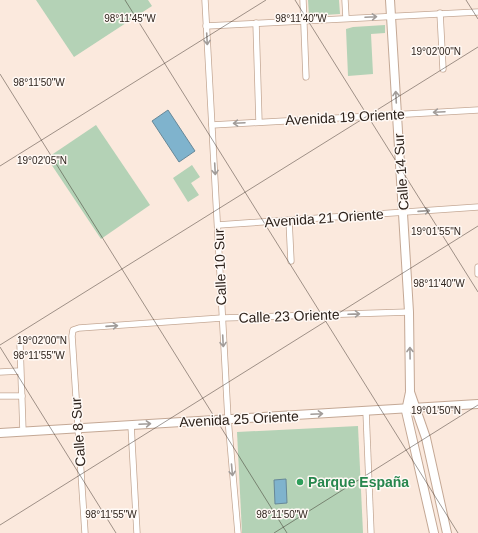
<svg xmlns="http://www.w3.org/2000/svg" width="478" height="533" viewBox="0 0 478 533" font-family="Arial,sans-serif">
	<style>
		.green { fill: #b4d2b6 }
		.water { fill: #7fb3cd; stroke: #678898 }
		.lines { fill: none; stroke-linecap: round; stroke-linejoin: round }
		.street-casing { stroke: #c4a895; stroke-width: 7 }
		.secondary-casing { stroke: #c4a895; stroke-width: 10 }
		.street { stroke: #fff; stroke-width: 5.5 }
		.secondary { stroke: #fff; stroke-width: 8 }
		.oneway { stroke: #a19c99 }
		.ticks { fill: none; stroke: #2e231c; stroke-width: 1; stroke-opacity: 0.45 }
		.leisure-dot { fill: #2e9e5b; stroke: #fff9f5; stroke-width: 1.5 }
		.labels { text-anchor: middle; stroke-width: 3; stroke-linejoin: round; paint-order: stroke }
		.street-label { font-size: 14px; fill: #2e231c; stroke: #fff9f5 }
		.leisure-label { font-size: 14px; font-weight: bold; fill: #27864d; stroke: #fff9f5; text-anchor: start }
		.ticks-label { font-size: 10px; text-anchor: middle; fill: #2e231c; stroke: #fff9f5; stroke-width: 3; stroke-linejoin: round; paint-order: stroke }
	</style>
	<rect width="100%" height="100%" fill="#fbe9dd"/>
	<g class="green">
		<path d="M 36,0 L 148,0 L 152,6 L 74,57 Z"/>
		<path d="M 308,0 L 339,0 L 340,14 L 309,16 Z"/>
		<path d="M 385,25 L 385,33 L 371,34 L 373,74 L 348,76 L 346,29 L 353,27 Z"/>
		<path d="M 96,125 L 150,205 L 101,239 L 47,158 Z"/>
		<path d="M 192,165 L 200,177 L 191,183 L 199,195 L 188,202 L 173,178 Z"/>
		<path d="M 358,426 L 363,533 L 242,533 L 237,432 Z"/>
	</g>
	<g class="water">
		<path d="M 168,110 L 195,151 L 179,162 L 152,121 Z"/>
		<path d="M 286,479 L 287,503 L 275,504 L 274,480 Z"/>
	</g>
	<g class="lines">
		<g class="street-casing">
			<g id="street">
				<path d="M 205,0 L 228,419 L 238,533"/>
				<path d="M 303,0 L 306,77"/>
				<path d="M 345,0 L 346,18"/>
				<path d="M 440,13 L 443,69"/>
				<path d="M 256,23 L 259,122"/>
				<path d="M 206,26 L 478,12"/>
				<path d="M 212,125 L 478,110"/>
				<path d="M 289,220 L 291,261"/>
				<path d="M 218,225 L 478,207"/>
				<path d="M 478,267 L 478,274"/>
				<path d="M 20,344 L 23,432"/>
				<path d="M 0,372 L 20,371"/>
				<path d="M 0,396 L 22,396"/>
				<path d="M 366,411 L 371,533"/>
				<path d="M 131,425 L 137,533"/>
				<path d="M 85,533 L 72,336 L 73,330 L 79,328 L 222,318 L 409,312"/>
			</g>
		</g>
		<g class="secondary-casing">
			<g id="secondary">
				<path d="M 390,0 L 409,312 L 410,392 L 406,411 L 434,533"/>
				<path d="M 410,392 L 426,438 L 447,533"/>
				<path d="M 0,433 L 478,404"/>
			</g>
		</g>
		<use href="#street" class="street"/>
		<use href="#secondary" class="secondary"/>
	</g>
	<defs><path id="oneway-shaft" d="M-6 0H5M1.5-3L5.5 0L1.5 3" fill="none" stroke-width="1.6" stroke-linecap="round" stroke-linejoin="round"/></defs>
	<g class="oneway">
		<use href="#oneway-shaft" transform="translate(371 17) rotate(-3)"/>
		<use href="#oneway-shaft" transform="translate(207 39) rotate(87)"/>
		<use href="#oneway-shaft" transform="translate(396 97) rotate(-93)"/>
		<use href="#oneway-shaft" transform="translate(439 112) rotate(177)"/>
		<use href="#oneway-shaft" transform="translate(239 123) rotate(177)"/>
		<use href="#oneway-shaft" transform="translate(215 169) rotate(87)"/>
		<use href="#oneway-shaft" transform="translate(424 211) rotate(-4)"/>
		<use href="#oneway-shaft" transform="translate(354 314) rotate(-2)"/>
		<use href="#oneway-shaft" transform="translate(112 326) rotate(-4)"/>
		<use href="#oneway-shaft" transform="translate(223 341) rotate(87)"/>
		<use href="#oneway-shaft" transform="translate(410 353) rotate(-91)"/>
		<use href="#oneway-shaft" transform="translate(317 414) rotate(-3)"/>
		<use href="#oneway-shaft" transform="translate(145 424) rotate(-3)"/>
		<use href="#oneway-shaft" transform="translate(232 470) rotate(85)"/>
	</g>
	<path class="ticks" d="M 125,0 L 458,533M 295,0 L 478,292M 466,0 L 478,19M 0,74 L 287,533M 0,166 L 266,0M 0,345 L 478,47M 0,347 L 116,533M 0,525 L 478,226M 274,533 L 478,405"/>
	<circle class="leisure-dot" cx="300" cy="482" r="4"/>
	<g class="labels">
		<g class="street-label">
			<text transform="translate(345 117) rotate(-3)" y="5">Avenida 19 Oriente</text>
			<text transform="translate(401 172) rotate(-94)" y="5">Calle 14 Sur</text>
			<text transform="translate(324 218) rotate(-4)" y="5">Avenida 21 Oriente</text>
			<text transform="translate(220 267) rotate(-92)" y="5">Calle 10 Sur</text>
			<text transform="translate(289 316) rotate(-2)" y="5">Calle 23 Oriente</text>
			<text transform="translate(239 419) rotate(-3)" y="5">Avenida 25 Oriente</text>
			<text transform="translate(78 432) rotate(-94)" y="5">Calle 8 Sur</text>
		</g>
		<g class="leisure-label">
			<text x="308" y="487">Parque España</text>
		</g>
	</g>
	<g class="ticks-label">
		<text x="130" y="22">98°11'45"W</text>
		<text x="301" y="22">98°11'40"W</text>
		<text x="436" y="55">19°02'00"N</text>
		<text x="39" y="86">98°11'50"W</text>
		<text x="42" y="164">19°02'05"N</text>
		<text x="436" y="235">19°01'55"N</text>
		<text x="439" y="287">98°11'40"W</text>
		<text x="42" y="344">19°02'00"N</text>
		<text x="39" y="359">98°11'55"W</text>
		<text x="436" y="414">19°01'50"N</text>
		<text x="111" y="518">98°11'55"W</text>
		<text x="282" y="518">98°11'50"W</text>
	</g>
</svg>
